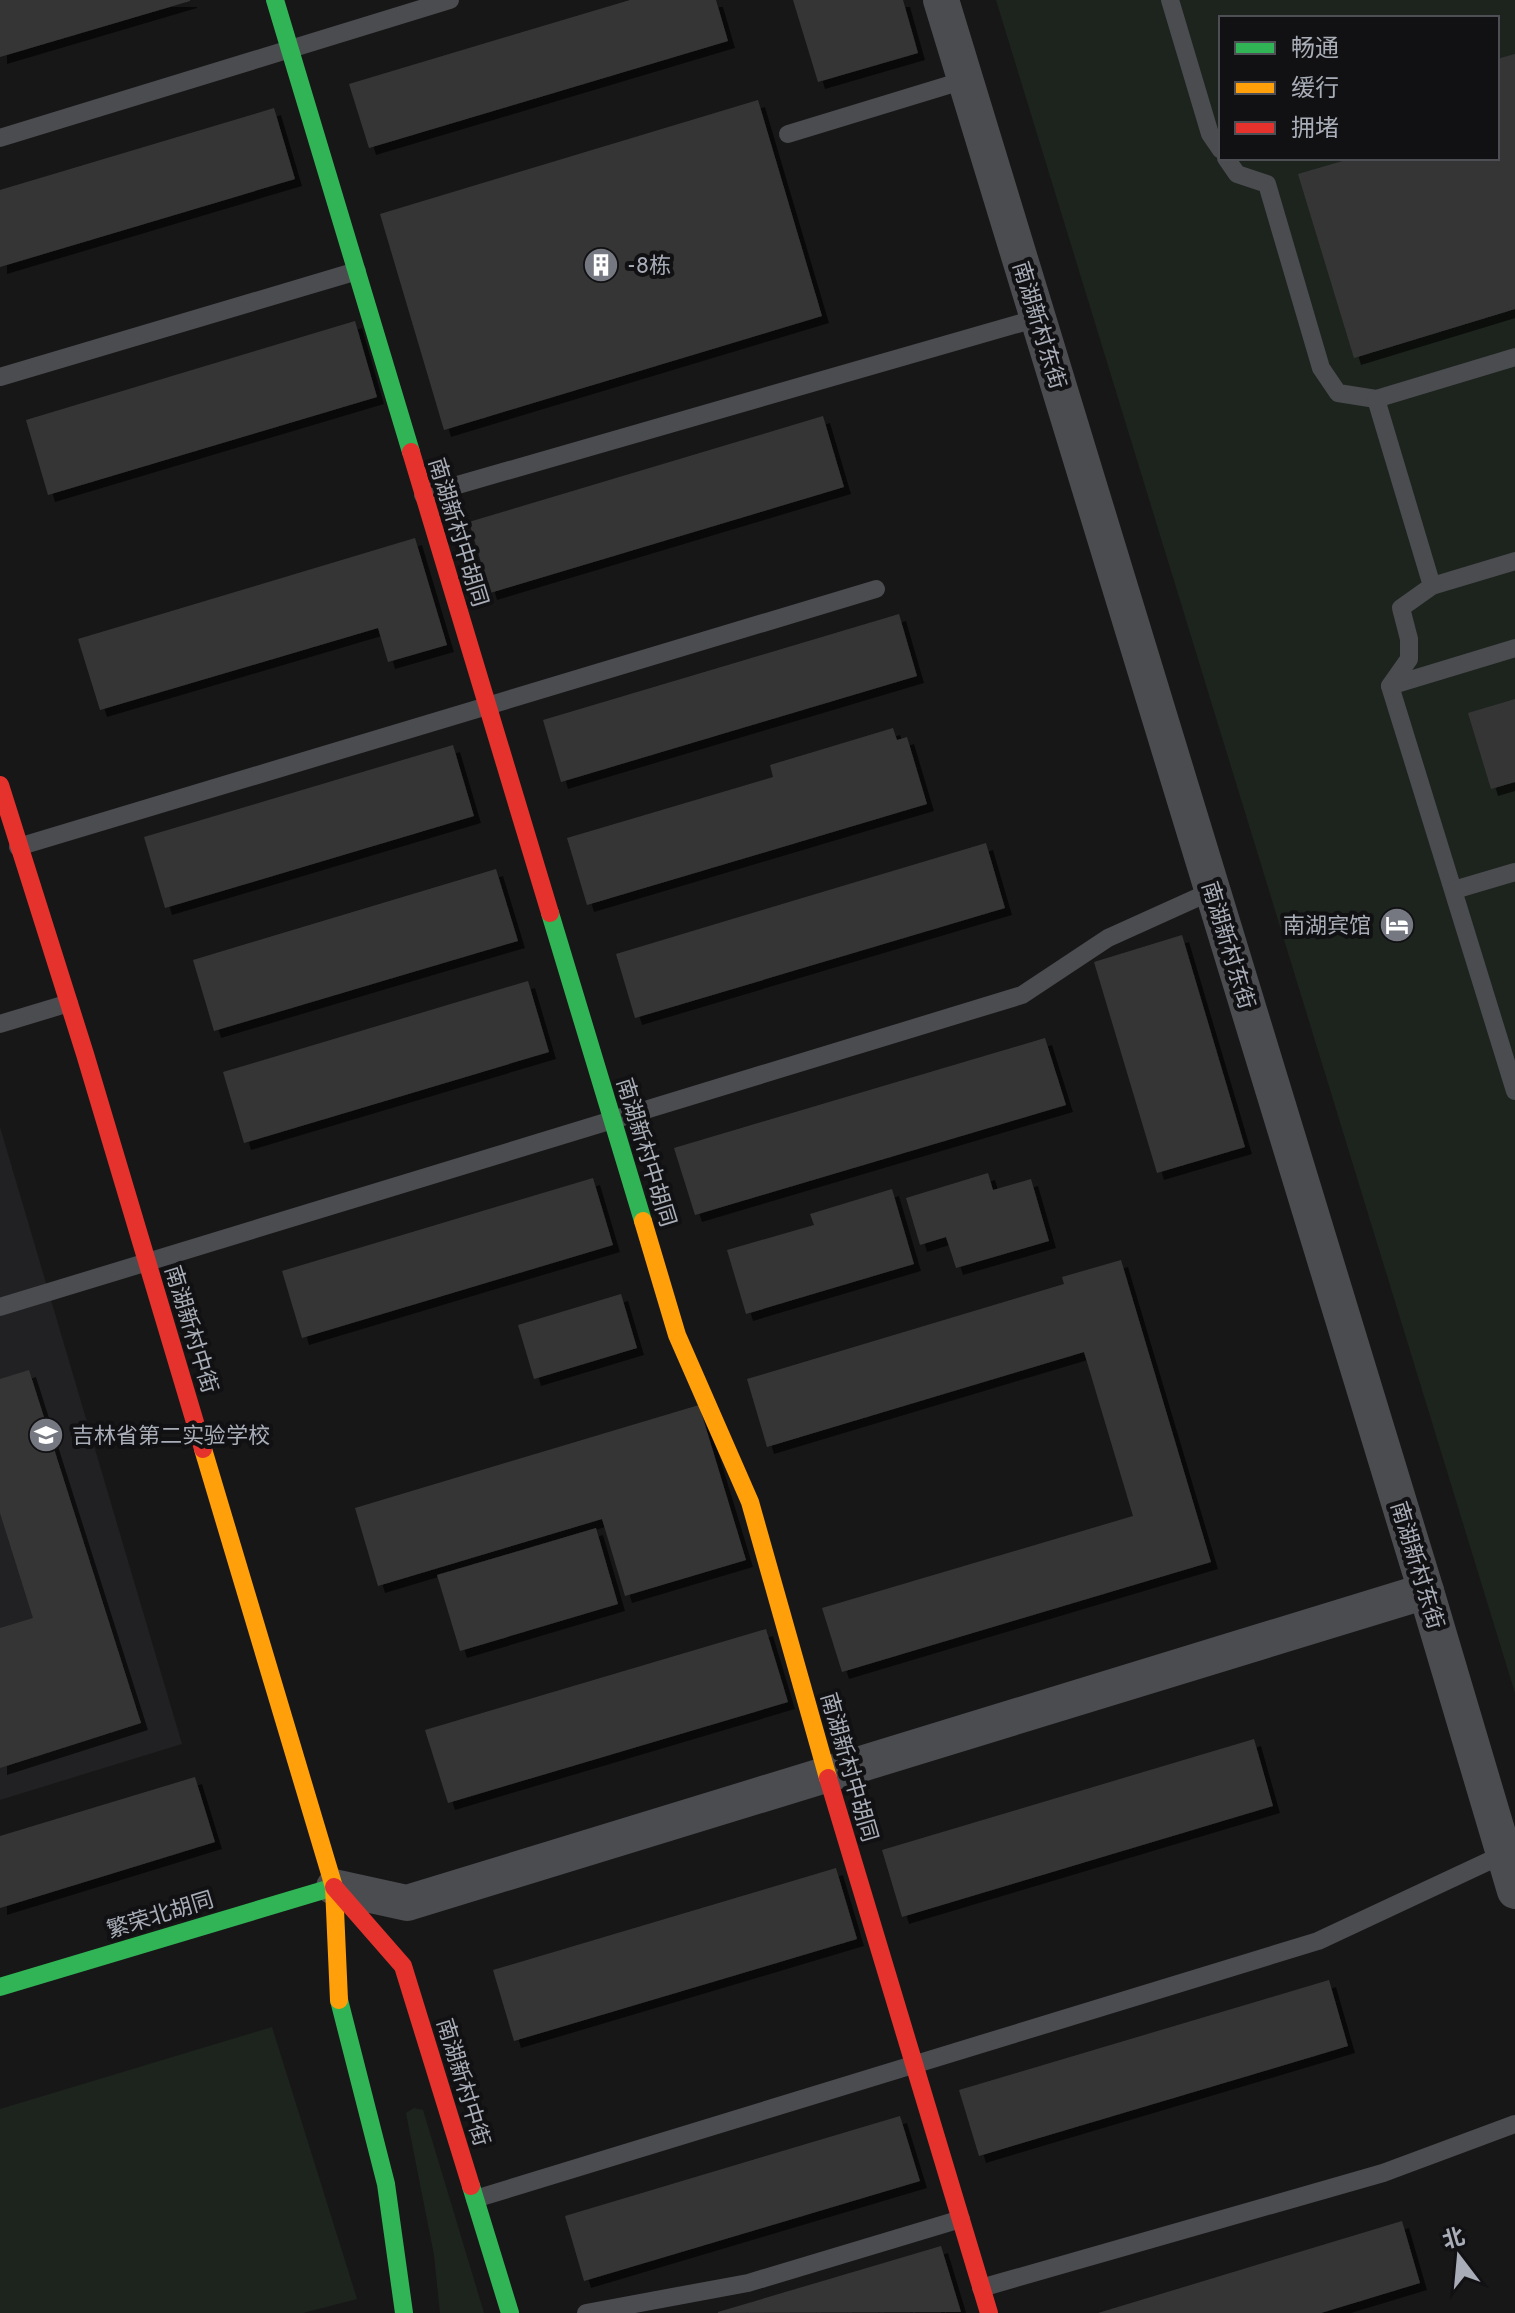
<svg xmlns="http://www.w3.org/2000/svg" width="1515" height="2313" viewBox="0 0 1515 2313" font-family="Overpass,'Noto Sans SC',sans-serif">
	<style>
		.built { fill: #212123 }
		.green { fill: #1d241e; fill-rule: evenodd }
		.building { fill: #353536; filter: url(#shadow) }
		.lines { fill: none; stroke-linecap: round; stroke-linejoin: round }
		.lane { stroke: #4b4c50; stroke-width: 18 }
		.street { stroke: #4b4c50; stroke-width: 36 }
		.fast { stroke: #30b455; stroke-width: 18 }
		.slow { stroke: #ff9f0a; stroke-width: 18 }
		.jam { stroke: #e5322d; stroke-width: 18 }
		.labels { text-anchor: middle; stroke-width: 8; stroke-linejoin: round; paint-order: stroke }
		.poi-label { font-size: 22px; fill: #a8adb8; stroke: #111113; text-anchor: start }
		.street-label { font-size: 22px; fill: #a8adb8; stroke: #111113 }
	</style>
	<defs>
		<filter id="shadow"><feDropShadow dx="7" dy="7" stdDeviation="0" flood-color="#0009"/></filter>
	</defs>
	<rect width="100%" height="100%" fill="#171717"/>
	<path class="built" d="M 0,1127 L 182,1744 L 0,1800 Z"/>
	<g class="green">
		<path d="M 996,0 L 1515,0 L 1515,1693 ZM 1221,18 L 1497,18 L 1497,158 L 1221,158 Z"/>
		<path d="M 272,2027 L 357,2299 L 303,2313 L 0,2313 L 0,2109 Z"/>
		<path d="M 414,2108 L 423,2110 L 484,2313 L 440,2313 L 434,2255 L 406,2113 Z"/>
	</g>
	<g class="building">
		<path d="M 0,0 L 190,0 L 190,1 L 0,57 Z"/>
		<path d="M 630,0 L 716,0 L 728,41 L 369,148 L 349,84 Z"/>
		<path d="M 793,0 L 903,0 L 918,53 L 818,82 Z"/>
		<path d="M 1515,54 L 1515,309 L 1354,358 L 1298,174 L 1353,158 L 1497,158 L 1497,59 Z"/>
		<path d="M 758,100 L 822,316 L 444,430 L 380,214 Z"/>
		<path d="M 274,108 L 295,179 L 0,267 L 0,190 Z"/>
		<path d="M 355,321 L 377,397 L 48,495 L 26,420 Z"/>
		<path d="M 823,416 L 844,487 L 490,593 L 469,522 Z"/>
		<path d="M 415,538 L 447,645 L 388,662 L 378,628 L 100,710 L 78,639 Z"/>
		<path d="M 899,614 L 917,676 L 561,782 L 543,720 Z"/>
		<path d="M 1515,699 L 1515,782 L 1491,789 L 1468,713 Z"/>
		<path d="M 893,728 L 897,740 L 907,737 L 927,804 L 587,905 L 567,838 L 773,777 L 770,765 Z"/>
		<path d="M 453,745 L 474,816 L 165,908 L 144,837 Z"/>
		<path d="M 986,843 L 1005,908 L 635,1018 L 616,954 Z"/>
		<path d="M 496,869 L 518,941 L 214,1031 L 193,960 Z"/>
		<path d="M 1182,935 L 1245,1147 L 1157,1173 L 1094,962 Z"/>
		<path d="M 528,981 L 549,1052 L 244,1143 L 223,1072 Z"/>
		<path d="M 1045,1038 L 1066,1105 L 695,1215 L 674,1148 Z"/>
		<path d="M 988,1173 L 993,1190 L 1031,1179 L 1049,1241 L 956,1268 L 946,1237 L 920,1245 L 906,1198 Z"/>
		<path d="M 593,1178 L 613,1245 L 302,1338 L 282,1271 Z"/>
		<path d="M 892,1189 L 914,1264 L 746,1314 L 727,1250 L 814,1225 L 810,1214 Z"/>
		<path d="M 1121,1260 L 1211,1562 L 842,1672 L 822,1608 L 1133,1516 L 1084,1352 L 767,1447 L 747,1379 L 1064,1284 L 1062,1277 Z"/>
		<path d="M 621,1294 L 637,1348 L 534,1379 L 518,1325 Z"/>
		<path d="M 29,1370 L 141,1723 L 0,1768 L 0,1628 L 33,1618 L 0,1513 L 0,1379 Z"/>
		<path d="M 699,1405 L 746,1560 L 625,1596 L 602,1519 L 378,1586 L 355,1508 Z"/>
		<path d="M 596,1528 L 618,1604 L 460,1651 L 437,1575 Z"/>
		<path d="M 766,1629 L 788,1702 L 448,1803 L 425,1730 Z"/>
		<path d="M 1254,1739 L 1273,1806 L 902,1917 L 882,1850 Z"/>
		<path d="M 195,1777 L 215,1842 L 0,1908 L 0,1836 Z"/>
		<path d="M 836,1868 L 857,1939 L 514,2041 L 493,1970 Z"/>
		<path d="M 1329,1980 L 1348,2046 L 979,2156 L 959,2090 Z"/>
		<path d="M 900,2116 L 920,2181 L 584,2281 L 565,2216 Z"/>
		<path d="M 1402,2221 L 1420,2283 L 1321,2313 L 1098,2313 Z"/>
		<path d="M 941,2246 L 961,2312 L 718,2313 L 718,2312 Z"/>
	</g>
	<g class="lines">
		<g class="lane">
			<path d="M 1170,0 L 1210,134 L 1221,150"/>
			<path d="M 788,134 L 965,80"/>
			<path d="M 0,138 L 450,0"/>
			<path d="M 1226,158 L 1237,174 L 1267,184 L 1321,368 L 1338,393 L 1376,399"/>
			<path d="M 1515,357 L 1376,399 L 1432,586 L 1515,561"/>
			<path d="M 0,377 L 357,271"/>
			<path d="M 423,495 L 1038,318"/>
			<path d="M 1515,648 L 1390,686 L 1515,1091"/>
			<path d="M 1390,686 L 1409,659 L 1409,639 L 1401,608 L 1432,586"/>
			<path d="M 18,847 L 876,589"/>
			<path d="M 1454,890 L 1515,872"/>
			<path d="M 0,1024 L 69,1003"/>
			<path d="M 0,1307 L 1022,995 L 1108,938 L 1212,891"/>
			<path d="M 475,2199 L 1318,1941 L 1504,1854"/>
			<path d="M 981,2288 L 1383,2173 L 1515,2124"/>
			<path d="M 586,2313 L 748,2283 L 961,2219"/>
		</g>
		<g class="street">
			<path d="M 941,0 L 1426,1591 L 1515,1891"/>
			<path d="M 334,1887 L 407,1903 L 1426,1591"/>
		</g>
		<g class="fast">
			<path d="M 275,0 L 411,452"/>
			<path d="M 550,913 L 643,1221"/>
			<path d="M 0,1987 L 334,1887"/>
			<path d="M 339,2000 L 386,2184 L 404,2313"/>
			<path d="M 471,2186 L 510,2313"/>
		</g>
		<g class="slow">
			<path d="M 643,1221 L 677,1335 L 750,1502 L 828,1778"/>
			<path d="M 203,1449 L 334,1887 L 339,2000"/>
		</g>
		<g class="jam">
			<path d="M 411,452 L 550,913"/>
			<path d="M 0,785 L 85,1054 L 203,1449"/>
			<path d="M 828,1778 L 989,2313"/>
			<path d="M 334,1887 L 403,1966 L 471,2186"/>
		</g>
	</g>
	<defs>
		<g id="building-disc" transform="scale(1.8)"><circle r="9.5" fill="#757880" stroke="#111113"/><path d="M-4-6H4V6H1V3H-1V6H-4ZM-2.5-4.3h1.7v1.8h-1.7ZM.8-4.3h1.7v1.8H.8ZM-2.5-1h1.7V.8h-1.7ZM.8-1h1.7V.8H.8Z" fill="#fff"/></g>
		<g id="hotel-disc" transform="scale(1.8)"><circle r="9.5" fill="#757880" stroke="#111113"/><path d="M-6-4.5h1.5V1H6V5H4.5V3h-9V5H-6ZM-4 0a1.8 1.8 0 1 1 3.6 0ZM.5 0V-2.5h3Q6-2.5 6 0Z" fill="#fff"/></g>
		<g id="school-disc" transform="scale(1.8)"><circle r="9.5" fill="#757880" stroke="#111113"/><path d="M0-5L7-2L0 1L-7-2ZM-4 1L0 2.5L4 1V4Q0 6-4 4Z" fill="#fff"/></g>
	</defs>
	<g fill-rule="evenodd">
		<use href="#building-disc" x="601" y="265"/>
		<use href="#hotel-disc" x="1397" y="925"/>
		<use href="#school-disc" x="46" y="1435"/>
	</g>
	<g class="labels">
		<g class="poi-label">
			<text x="627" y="273">-8栋</text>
			<text x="1371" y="933" text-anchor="end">南湖宾馆</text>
			<text x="72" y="1443">吉林省第二实验学校</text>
		</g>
		<g class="street-label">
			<text transform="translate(1040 325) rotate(73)" y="8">南湖新村东街</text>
			<text transform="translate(459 532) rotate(73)" y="8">南湖新村中胡同</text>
			<text transform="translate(1229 945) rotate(73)" y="8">南湖新村东街</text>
			<text transform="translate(647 1152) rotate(73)" y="8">南湖新村中胡同</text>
			<text transform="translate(192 1329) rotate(73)" y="8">南湖新村中街</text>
			<text transform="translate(1418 1565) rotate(73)" y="8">南湖新村东街</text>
			<text transform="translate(850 1767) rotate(74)" y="8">南湖新村中胡同</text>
			<text transform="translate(160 1914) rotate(-17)" y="8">繁荣北胡同</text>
			<text transform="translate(464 2082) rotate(73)" y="8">南湖新村中街</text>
		</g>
	</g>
	<rect x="1219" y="16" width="280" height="144" fill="#111113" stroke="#4d4f55" stroke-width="2"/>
	<rect x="1235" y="42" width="40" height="12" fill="#30b455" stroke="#4d4f55" stroke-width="2"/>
	<text x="1291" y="56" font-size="24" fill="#a8adb8">畅通</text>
	<rect x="1235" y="82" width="40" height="12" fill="#ff9f0a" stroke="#4d4f55" stroke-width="2"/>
	<text x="1291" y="96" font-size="24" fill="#a8adb8">缓行</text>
	<rect x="1235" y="122" width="40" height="12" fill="#e5322d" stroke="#4d4f55" stroke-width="2"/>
	<text x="1291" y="136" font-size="24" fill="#a8adb8">拥堵</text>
	<g transform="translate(1459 2257) rotate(344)" stroke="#111113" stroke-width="6" paint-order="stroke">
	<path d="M0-6L14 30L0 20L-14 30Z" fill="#a8adb8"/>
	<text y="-12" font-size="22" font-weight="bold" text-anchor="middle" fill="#a8adb8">北</text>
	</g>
</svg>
